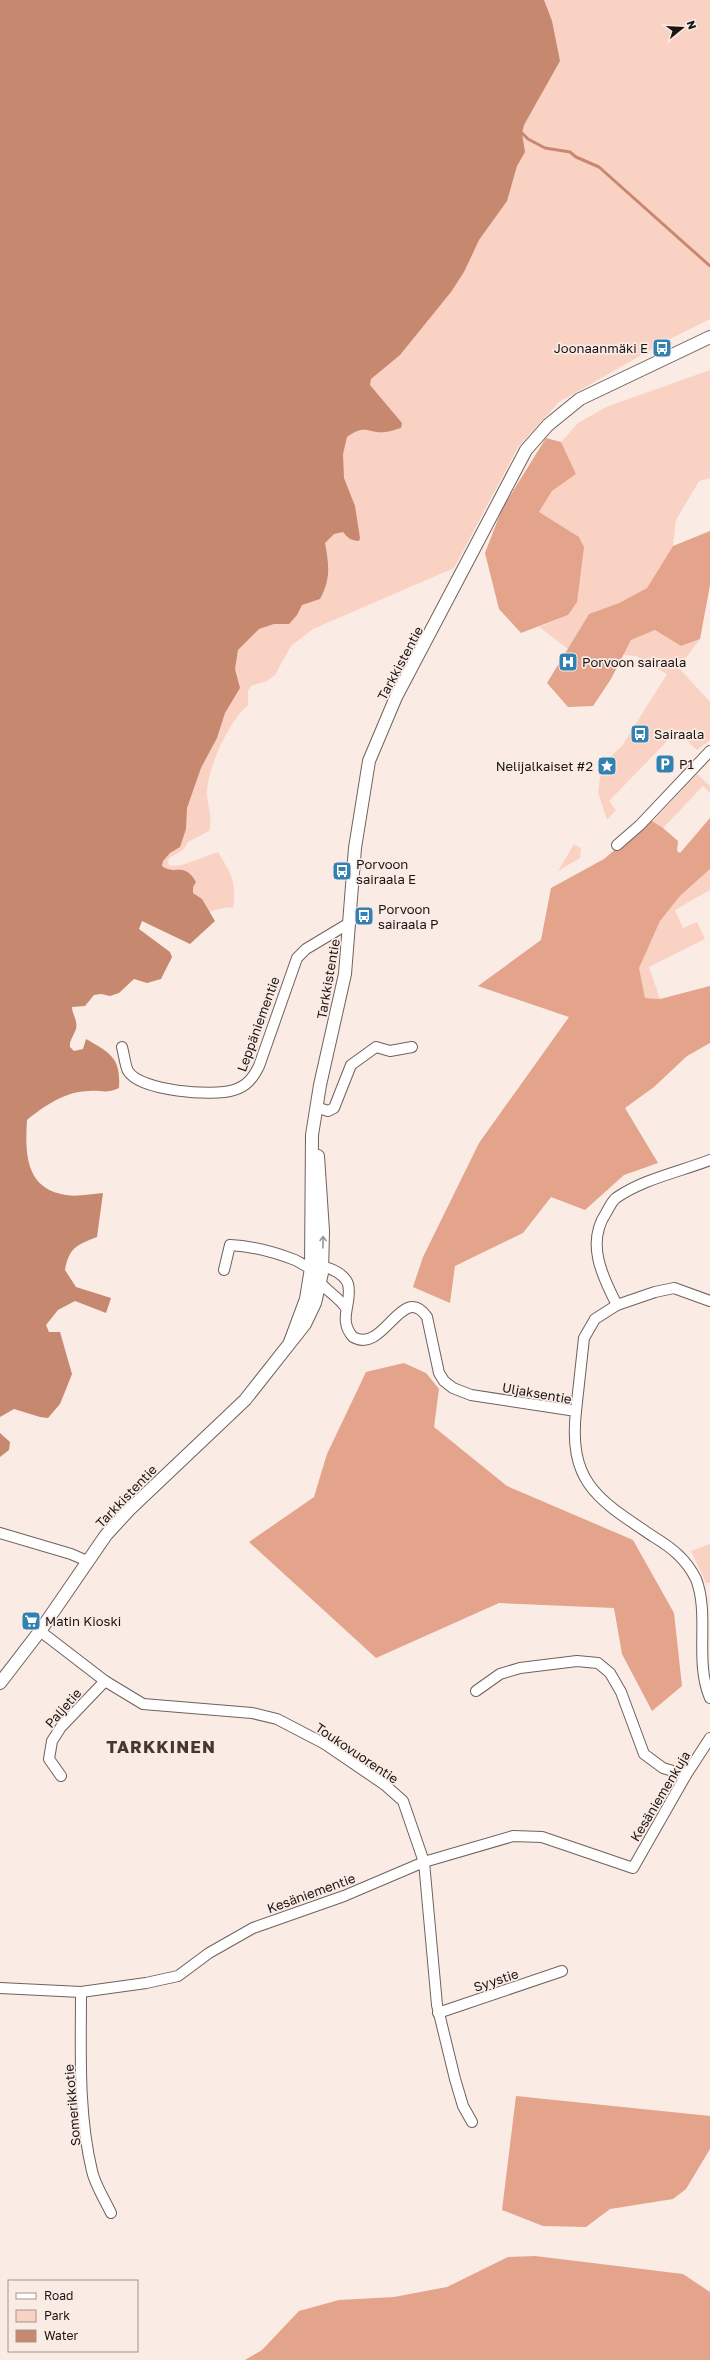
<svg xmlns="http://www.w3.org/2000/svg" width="710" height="2360" viewBox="0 0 710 2360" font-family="'Golos Text',sans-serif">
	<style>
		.green { fill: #fad2c3 }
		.forest { fill: #e4a38b }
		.water { fill: #c78870 }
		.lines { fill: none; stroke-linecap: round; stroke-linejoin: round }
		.stream { stroke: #c78870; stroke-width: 3 }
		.minor-casing { stroke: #6f625d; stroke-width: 12 }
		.tertiary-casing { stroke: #6f625d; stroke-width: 14 }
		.minor { stroke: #fff; stroke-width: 10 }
		.tertiary { stroke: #fff; stroke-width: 12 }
		.oneway { stroke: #989695 }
		.labels { text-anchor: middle; stroke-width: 3.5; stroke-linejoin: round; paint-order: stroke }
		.poi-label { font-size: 13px; fill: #1b1614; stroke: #faebe5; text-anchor: start }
		.street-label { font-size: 13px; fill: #1b1614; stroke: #faebe5 }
		.district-label { font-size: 17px; font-weight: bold; letter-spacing: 1px; fill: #443834; stroke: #faebe5 }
	</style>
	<rect width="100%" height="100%" fill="#faebe5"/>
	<g class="green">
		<path d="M 0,0 L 710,0 L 710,319 L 668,340 L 559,402 L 518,447 L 454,568 L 313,629 L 291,646 L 275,675 L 267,681 L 251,686 L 248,691 L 248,705 C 229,721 206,770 207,795 C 208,808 213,819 209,831 L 188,842 L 183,850 L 169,858 L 168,863 L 170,866 L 182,865 L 218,852 C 231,873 237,883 233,908 C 221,906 214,912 202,913 L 163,876 Z"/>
		<path d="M 710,370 L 710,478 L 699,481 L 676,520 L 673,546 L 647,588 L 619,603 L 589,614 L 568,649 L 539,627 L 568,615 L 539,512 L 552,491 L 576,474 L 561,442 L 578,423 L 606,407 Z"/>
		<path d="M 655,630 L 681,646 L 700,639 L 681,664 L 677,666 L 710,702 L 710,740 L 697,750 L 677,731 L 609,801 L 616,810 L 607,820 L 598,792 L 601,771 L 607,760 L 622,746 L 667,674 L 636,656 L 622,655 L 631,640 Z"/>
		<path d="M 697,774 L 710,786 L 710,793 L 703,786 L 663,828 L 652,822 Z"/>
		<path d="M 574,844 L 581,848 L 580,858 L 558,871 Z"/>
		<path d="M 710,869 L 710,890 L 675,910 L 683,928 L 697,922 L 705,939 L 649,967 L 660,999 L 645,998 L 638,968 L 660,921 L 680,896 Z"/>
		<path d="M 710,1544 L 710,1583 L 706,1583 L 691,1551 Z"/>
	</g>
	<g class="forest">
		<path d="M 546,438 L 561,442 L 576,474 L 552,491 L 539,512 L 579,537 L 584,547 L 577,602 L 568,615 L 521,633 L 499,609 L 485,553 L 502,509 Z"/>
		<path d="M 710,531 L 710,585 L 700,639 L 681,646 L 655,630 L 631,640 L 611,679 L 593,706 L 568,707 L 547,683 L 589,614 L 619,603 L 647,588 L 673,546 Z"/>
		<path d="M 710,818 L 710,869 L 680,896 L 660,921 L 639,968 L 645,998 L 660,999 L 710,986 L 710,1043 L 687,1056 L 654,1087 L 625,1108 L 658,1163 L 624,1175 L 585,1210 L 551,1197 L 523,1233 L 455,1266 L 450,1303 L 413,1287 L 423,1257 L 479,1143 L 569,1017 L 478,986 L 541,940 L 551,888 L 604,859 L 650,820 L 663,828 L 678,841 L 677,851 L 680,853 Z"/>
		<path d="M 404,1363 L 426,1373 L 439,1389 L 434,1427 L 507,1486 L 633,1540 L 674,1613 L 682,1686 L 652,1711 L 622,1654 L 614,1608 L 499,1603 L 376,1658 L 249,1542 L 314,1497 L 327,1454 L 366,1372 Z"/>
		<path d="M 516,2096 L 710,2116 L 710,2149 L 686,2189 L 673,2199 L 610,2209 L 586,2227 L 543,2226 L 502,2210 Z"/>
		<path d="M 535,2256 L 683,2274 L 710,2292 L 710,2360 L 245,2360 L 262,2350 L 299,2311 L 339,2300 L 394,2297 L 447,2287 L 508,2257 Z"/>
	</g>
	<g class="water">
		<path d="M 0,0 L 544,0 L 552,21 L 560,61 L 524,125 L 522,133 L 525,152 L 517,166 L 507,201 L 479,240 L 464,272 L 451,292 L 400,355 L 371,379 L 370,385 L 402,423 L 401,428 C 396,429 390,432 385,432 C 368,434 366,423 347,437 L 343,454 L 344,478 L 355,506 L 360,538 L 359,541 C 351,541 347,537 343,532 L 334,534 L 325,543 C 329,565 331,579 320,599 L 302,605 L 297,615 L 289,624 L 274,624 L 259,629 L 238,650 L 235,669 L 240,688 L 225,713 L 217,738 L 201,768 L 187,808 L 186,829 L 180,847 L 170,853 L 163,861 L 162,866 C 175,876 184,861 196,882 L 193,887 L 193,893 L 202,899 L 215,921 L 190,944 L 142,921 L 139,929 L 170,952 L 172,957 L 161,979 L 147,983 L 134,979 L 119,993 L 110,996 L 101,994 L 94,995 L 85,1006 L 72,1007 C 72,1014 78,1020 76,1029 C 74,1035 69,1041 70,1047 L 74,1051 L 83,1049 L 86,1039 C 110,1053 121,1057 119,1088 C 106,1094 102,1090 89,1091 C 66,1091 44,1106 27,1120 C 25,1153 25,1189 66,1195 C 77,1197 92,1194 103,1193 L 97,1237 C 76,1245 69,1248 65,1270 L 76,1287 L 111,1298 L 106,1313 L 75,1301 L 58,1310 L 46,1325 L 49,1332 L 60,1332 L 72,1374 L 60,1404 L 48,1418 L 40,1417 L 14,1409 L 0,1417 Z"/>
		<path d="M 0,1433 L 10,1442 L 9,1450 L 0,1457 Z"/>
	</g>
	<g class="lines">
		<path class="stream" d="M 522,133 L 528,139 L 545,148 L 570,152 L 576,157 L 599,167 L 710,266"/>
		<g class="minor-casing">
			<g id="minor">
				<path d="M 617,845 L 640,825 L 710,751"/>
				<path d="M 122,1047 C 124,1054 125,1065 128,1071 C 140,1091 213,1097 234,1090 C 247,1086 253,1078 259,1066 L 297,958 L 306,949 L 351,922"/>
				<path d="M 316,1107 L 328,1111 L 334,1108 L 351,1065 L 376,1047 L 390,1051 L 412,1047"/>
				<path d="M 224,1270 L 230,1245 C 252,1246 274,1252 295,1260 C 300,1262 304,1266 309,1267 C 313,1269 317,1267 321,1267 C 331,1267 345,1275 348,1284 C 353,1303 337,1319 353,1337 C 384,1355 402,1281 427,1317 L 439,1373 L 444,1381 L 453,1388 L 471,1395 L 576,1411 C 568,1484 599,1500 654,1537 C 672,1548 686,1559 696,1579 C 710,1615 694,1661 710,1698"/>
				<path d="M 317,1278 C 324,1290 338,1296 346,1308"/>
				<path d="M 617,1305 C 602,1276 586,1243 606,1213 C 609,1208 612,1201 616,1198 C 643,1179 679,1172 710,1160"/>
				<path d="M 576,1411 L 584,1338 L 595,1319 L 617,1305 L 655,1292 L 674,1288 L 710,1301"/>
				<path d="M 0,1533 L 71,1554 L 87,1561"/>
				<path d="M 40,1631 L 105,1681 L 143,1704 L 252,1713 L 277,1719 L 325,1744 L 385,1785 L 403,1801 L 424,1862 L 437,2005 L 455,2079 L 463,2106 L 472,2122"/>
				<path d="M 476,1691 L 500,1674 L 520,1668 L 577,1661 L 598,1663 L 610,1673 L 621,1692 L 644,1754 L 663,1768 L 686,1775"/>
				<path d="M 61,1776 L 49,1759 L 52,1741 L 61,1727 L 105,1681"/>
				<path d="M 0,1988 L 81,1992 L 146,1983 L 178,1976 L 209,1953 L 253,1928 L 344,1896 L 424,1862 L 513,1836 L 542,1837 L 633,1868 L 686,1775 L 710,1738"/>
				<path d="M 81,1992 C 81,2051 78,2113 92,2171 C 95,2185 105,2200 111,2213"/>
				<path d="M 438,2013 L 562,1971"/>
			</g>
		</g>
		<g class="tertiary-casing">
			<g id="tertiary">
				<path d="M 290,1342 L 306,1299 L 311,1268 L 312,1135 L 320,1085 L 345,974 L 355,848 L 369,761 L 396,697 L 526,450 L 548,425 L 580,399 L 710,337"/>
				<path d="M 0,1683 L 40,1631 L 106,1535 L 129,1510 L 245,1400 L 305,1324 L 315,1303 L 322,1273 L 323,1231 L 318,1156"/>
			</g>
		</g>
		<use href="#minor" class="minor"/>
		<use href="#tertiary" class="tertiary"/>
	</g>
	<defs><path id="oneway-shaft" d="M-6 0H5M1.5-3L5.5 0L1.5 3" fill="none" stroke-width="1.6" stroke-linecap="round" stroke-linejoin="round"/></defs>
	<use class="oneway" href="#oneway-shaft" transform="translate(323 1242) rotate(-89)"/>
	<defs>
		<g id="bus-square" transform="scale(1)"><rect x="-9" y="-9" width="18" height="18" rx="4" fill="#3281b3" stroke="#faebe5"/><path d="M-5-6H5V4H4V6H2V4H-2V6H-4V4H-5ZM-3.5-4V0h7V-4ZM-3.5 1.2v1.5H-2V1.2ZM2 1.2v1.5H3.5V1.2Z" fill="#fff"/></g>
		<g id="hospital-square" transform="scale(1)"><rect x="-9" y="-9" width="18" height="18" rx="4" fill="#3281b3" stroke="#faebe5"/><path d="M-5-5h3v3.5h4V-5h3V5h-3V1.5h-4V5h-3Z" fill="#fff"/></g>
		<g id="parking-square" transform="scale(1)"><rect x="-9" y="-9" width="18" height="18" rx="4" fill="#3281b3" stroke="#faebe5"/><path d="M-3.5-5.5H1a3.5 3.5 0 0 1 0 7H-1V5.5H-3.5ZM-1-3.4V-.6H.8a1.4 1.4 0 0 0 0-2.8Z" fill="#fff"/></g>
		<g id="sight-square" transform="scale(1)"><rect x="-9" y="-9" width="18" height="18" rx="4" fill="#3281b3" stroke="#faebe5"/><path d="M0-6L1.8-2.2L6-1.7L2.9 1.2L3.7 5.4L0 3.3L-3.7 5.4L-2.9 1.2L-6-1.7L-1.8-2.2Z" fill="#fff"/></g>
		<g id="supermarket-square" transform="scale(1)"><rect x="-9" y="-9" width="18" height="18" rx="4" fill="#3281b3" stroke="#faebe5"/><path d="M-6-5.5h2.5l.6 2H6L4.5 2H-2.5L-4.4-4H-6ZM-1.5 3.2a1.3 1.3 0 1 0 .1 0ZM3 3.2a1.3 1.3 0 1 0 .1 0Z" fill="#fff"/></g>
	</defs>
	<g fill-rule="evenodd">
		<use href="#bus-square" x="662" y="348"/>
		<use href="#hospital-square" x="568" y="662"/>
		<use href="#bus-square" x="640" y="734"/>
		<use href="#parking-square" x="665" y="764"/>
		<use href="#sight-square" x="607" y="766"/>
		<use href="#bus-square" x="342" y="871"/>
		<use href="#bus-square" x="364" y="916"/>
		<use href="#supermarket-square" x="31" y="1621"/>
	</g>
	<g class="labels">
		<g class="poi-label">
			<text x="648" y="353" text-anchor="end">Joonaanmäki E</text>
			<text x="582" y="667">Porvoon sairaala</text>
			<text x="654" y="739">Sairaala</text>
			<text x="679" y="769">P1</text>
			<text x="593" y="771" text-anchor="end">Nelijalkaiset #2</text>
			<text x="356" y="869">Porvoon<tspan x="356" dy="15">sairaala E</tspan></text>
			<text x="378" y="914">Porvoon<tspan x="378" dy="15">sairaala P</tspan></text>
			<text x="45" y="1626">Matin Kioski</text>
		</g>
		<g class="street-label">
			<text transform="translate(400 663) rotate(-62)" y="5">Tarkkistentie</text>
			<text transform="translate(328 979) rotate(-80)" y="5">Tarkkistentie</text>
			<text transform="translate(258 1024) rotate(-70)" y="5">Leppäniementie</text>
			<text transform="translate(537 1393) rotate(10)" y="5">Uljaksentie</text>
			<text transform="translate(126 1496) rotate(-46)" y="5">Tarkkistentie</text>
			<text transform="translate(63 1708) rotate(-49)" y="5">Paljetie</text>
			<text transform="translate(357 1753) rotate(34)" y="5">Toukovuorentie</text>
			<text transform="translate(660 1796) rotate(-59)" y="5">Kesäniemenkuja</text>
			<text transform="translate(311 1893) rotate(-20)" y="5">Kesäniementie</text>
			<text transform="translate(496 1980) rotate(-18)" y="5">Syystie</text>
			<text transform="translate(72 2105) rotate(-95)" y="5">Somerikkotie</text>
		</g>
		<g class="district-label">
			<text x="161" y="1753">TARKKINEN</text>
		</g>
	</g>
	<rect x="8" y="2280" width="130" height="72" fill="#faebe5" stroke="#a19691"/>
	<rect x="16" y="2293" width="20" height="6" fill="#ffffff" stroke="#a19691"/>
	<text x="44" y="2300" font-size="12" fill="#1b1614">Road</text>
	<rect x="16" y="2310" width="20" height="12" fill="#fad2c3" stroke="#a19691"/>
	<text x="44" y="2320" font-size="12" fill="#1b1614">Park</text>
	<rect x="16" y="2330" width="20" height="12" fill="#c78870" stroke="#a19691"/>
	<text x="44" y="2340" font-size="12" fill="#1b1614">Water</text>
	<g transform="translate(682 28) rotate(72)" stroke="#faebe5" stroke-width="3" paint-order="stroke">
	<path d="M0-3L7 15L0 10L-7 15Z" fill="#1b1614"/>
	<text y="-6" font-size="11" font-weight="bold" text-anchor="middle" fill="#1b1614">N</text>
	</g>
</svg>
